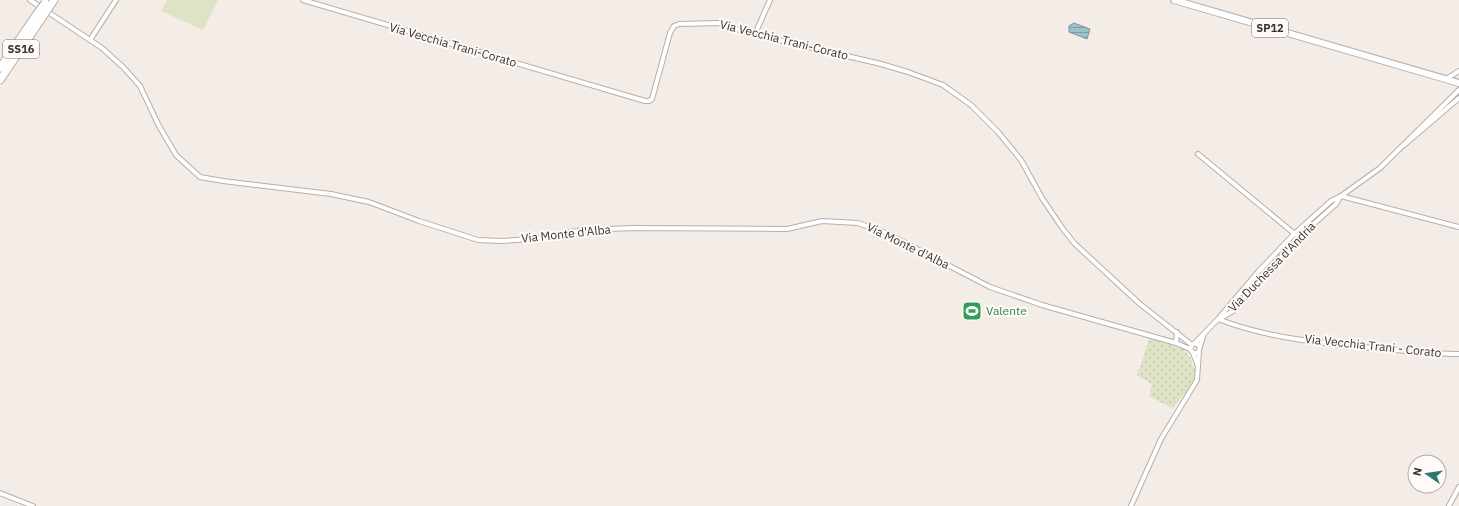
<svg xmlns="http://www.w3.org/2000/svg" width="1459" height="506" viewBox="0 0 1459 506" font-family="'IBM Plex Sans',sans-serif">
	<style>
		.green { fill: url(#green-dots) }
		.pitch { fill: #dee3c5 }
		.water { fill: url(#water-rules); stroke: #7f979d }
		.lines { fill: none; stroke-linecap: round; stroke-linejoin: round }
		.minor-casing { stroke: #b6afaa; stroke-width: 6 }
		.primary-casing { stroke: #b6afaa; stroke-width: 8 }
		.trunk-casing { stroke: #b6afaa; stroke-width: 9 }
		.minor { stroke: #fff; stroke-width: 4 }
		.primary { stroke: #fff; stroke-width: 6 }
		.trunk { stroke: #fff; stroke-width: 7 }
		.trunk-bridge-casing { stroke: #b6afaa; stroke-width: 9; stroke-linecap: butt }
		.trunk-bridge { stroke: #fff; stroke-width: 7 }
		.labels { text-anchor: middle; stroke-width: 4; stroke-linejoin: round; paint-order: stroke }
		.shield { fill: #fffaf7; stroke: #74706e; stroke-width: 1 }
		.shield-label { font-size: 11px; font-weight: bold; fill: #383533 }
		.street-label { font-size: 12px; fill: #383533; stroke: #fffaf7 }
		.leisure-label { font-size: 12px; fill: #27864d; stroke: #fffaf7; text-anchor: start }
	</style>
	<defs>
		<pattern id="green-dots" width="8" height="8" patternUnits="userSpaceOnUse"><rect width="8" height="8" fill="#dee3c5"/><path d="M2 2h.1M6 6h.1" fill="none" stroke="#bfc3aa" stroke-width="1.8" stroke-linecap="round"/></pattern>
		<pattern id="water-rules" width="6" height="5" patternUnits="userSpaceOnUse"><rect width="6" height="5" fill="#9dc1ca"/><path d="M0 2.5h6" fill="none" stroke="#819ea5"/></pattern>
	</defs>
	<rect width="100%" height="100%" fill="#f4ede7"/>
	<path class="green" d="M 1149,338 L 1183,349 L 1190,357 L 1195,371 L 1192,386 L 1172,408 L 1149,396 L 1152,384 L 1136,375 L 1141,365 Z"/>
	<path class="pitch" d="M 167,0 L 218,0 L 203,30 L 161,11 Z"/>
	<path class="water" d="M 1074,23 L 1090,29 L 1087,39 L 1069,32 L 1069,26 Z"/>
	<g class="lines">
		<g class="minor-casing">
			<g id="minor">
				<path d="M 30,0 L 102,48 L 123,67 L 140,86 L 159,126 L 176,155 L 200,177 L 223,181 L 331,194 L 369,202 L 419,221 L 478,240 L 501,241 L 531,239 L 582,230 L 633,228 L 787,229 L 822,221 L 858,223 L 886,233 L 990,287 L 1042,305 L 1176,343 L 1190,349"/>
				<path d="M 303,0 L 645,101 L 649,101 L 652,99 L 670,33 L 674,26 L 679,24 L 719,23 L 749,33 L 881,64 L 908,72 L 943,85 L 971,105 L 998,132 L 1021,160 L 1042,198 L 1063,229 L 1075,244 L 1140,304 L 1192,345"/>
				<path d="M 755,34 L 770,0"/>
				<path d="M 90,40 L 116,0"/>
				<path d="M 1446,79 L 1459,71"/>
				<path d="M 1403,146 L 1459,98"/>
				<path d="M 1198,154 L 1296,235"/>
				<path d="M 1341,196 L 1459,227"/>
				<path d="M 1221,318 L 1233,311 L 1299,237 L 1336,204 L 1340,197"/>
				<path d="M 1218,319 C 1269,339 1328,344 1383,349 C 1408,351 1434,354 1459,354"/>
				<path d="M 1176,343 L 1177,332"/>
				<path d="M 1195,343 L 1218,319 L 1258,272 L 1294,234 L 1331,201 L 1341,196 L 1380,168 L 1459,90"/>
				<path d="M 1200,347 L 1198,345 L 1195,343 L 1192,345 L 1190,349 L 1193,353 L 1198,353 L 1203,337"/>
				<path d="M 1193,353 L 1198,366"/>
				<path d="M 0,493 L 33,506"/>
				<path d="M 1131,506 L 1161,439 L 1197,380 L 1199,351"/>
				<path d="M 1449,506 L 1459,487"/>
			</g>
		</g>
		<g class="primary-casing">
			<path id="primary" d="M 1174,0 L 1459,83"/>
		</g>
		<g class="trunk-casing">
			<g id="trunk">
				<path d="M 50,6 L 54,0"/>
				<path d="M 0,68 L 36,15"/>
				<path d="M 0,80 L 42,18"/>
			</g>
		</g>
		<use href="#minor" class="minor"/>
		<use href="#primary" class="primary"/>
		<use href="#trunk" class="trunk"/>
		<g class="trunk-bridge-casing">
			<g id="trunk-bridge">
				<path d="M 36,15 L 45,3"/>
				<path d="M 42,18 L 50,6"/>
			</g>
		</g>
		<use href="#trunk-bridge" class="trunk-bridge"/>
	</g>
	<defs>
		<g id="stadium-square" transform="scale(1)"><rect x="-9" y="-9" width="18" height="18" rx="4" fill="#2e9e5b" stroke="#fffaf7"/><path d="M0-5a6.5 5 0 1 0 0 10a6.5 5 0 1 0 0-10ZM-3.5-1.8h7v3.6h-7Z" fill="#fff"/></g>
	</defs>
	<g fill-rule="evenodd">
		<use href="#stadium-square" x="972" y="311"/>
	</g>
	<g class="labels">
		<g class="shield">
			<rect x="1252" y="19" width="36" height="18" rx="3"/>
			<rect x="3" y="40" width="36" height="18" rx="3"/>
		</g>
		<g class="shield-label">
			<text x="1270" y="32">SP12</text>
			<text x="21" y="53">SS16</text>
		</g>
		<g class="street-label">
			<text transform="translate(784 40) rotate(14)" y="4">Via Vecchia Trani-Corato</text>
			<text transform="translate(453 45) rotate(16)" y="4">Via Vecchia Trani-Corato</text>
			<text transform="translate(566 234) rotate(-6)" y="4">Via Monte d'Alba</text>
			<text transform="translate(908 246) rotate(26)" y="4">Via Monte d'Alba</text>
			<text transform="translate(1272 267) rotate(-46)" y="4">Via Duchessa d'Andria</text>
			<text transform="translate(1373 346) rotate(6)" y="4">Via Vecchia Trani - Corato</text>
		</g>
		<g class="leisure-label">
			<text x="986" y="315">Valente</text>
		</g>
	</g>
	<g transform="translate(1427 474) rotate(283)"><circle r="19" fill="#fffaf7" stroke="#afaba9"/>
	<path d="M0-3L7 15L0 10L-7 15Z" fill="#2e7773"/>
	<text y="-6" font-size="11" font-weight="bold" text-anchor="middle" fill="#383533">N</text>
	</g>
</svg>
